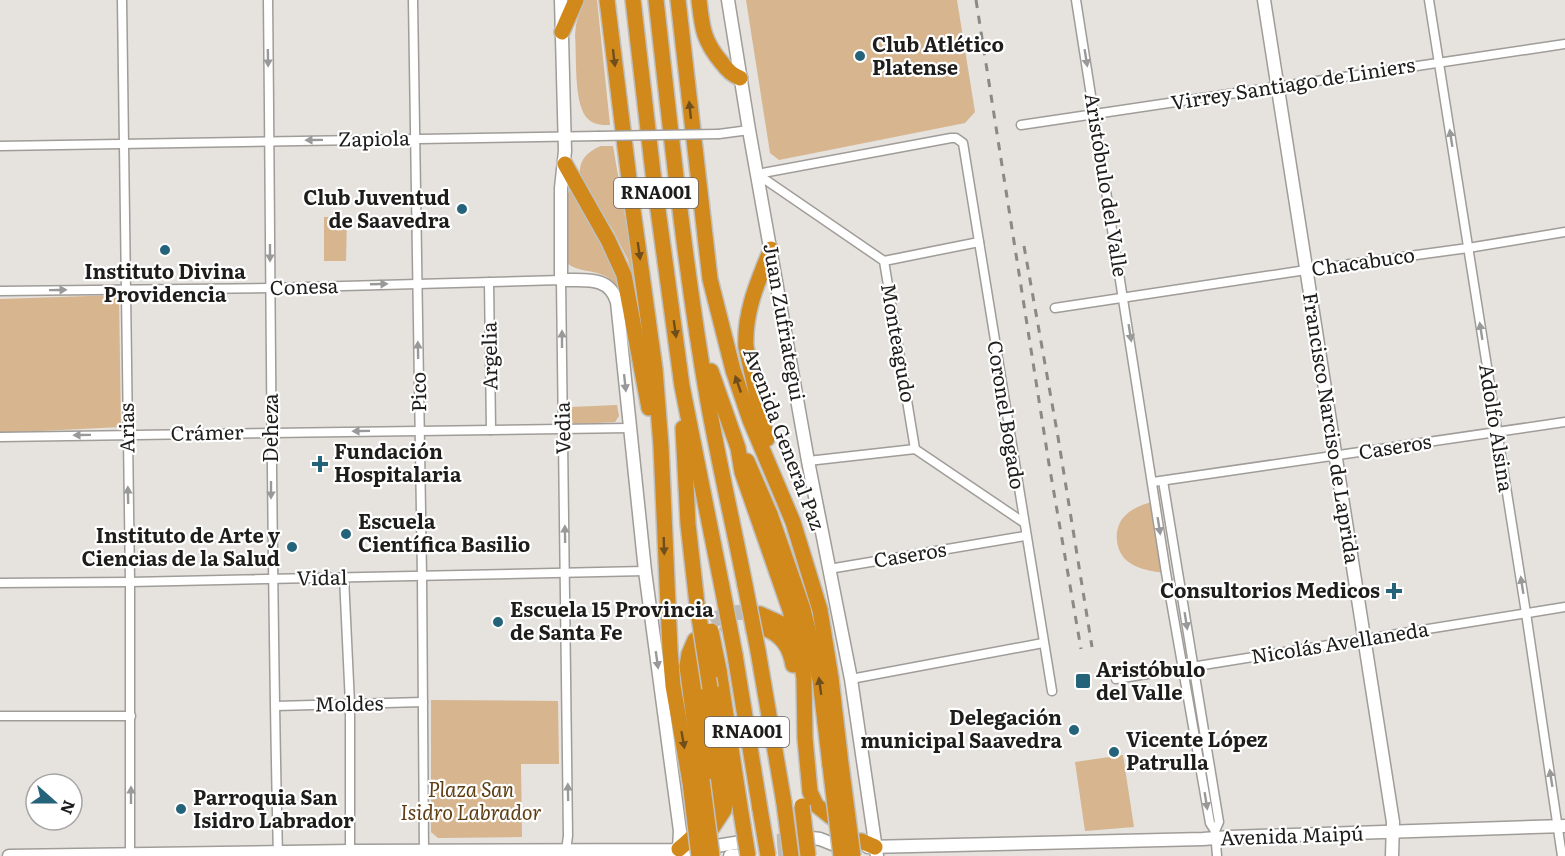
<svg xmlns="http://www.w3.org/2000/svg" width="1565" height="856" viewBox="0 0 1565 856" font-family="Literata,serif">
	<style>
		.green { fill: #d6b58f }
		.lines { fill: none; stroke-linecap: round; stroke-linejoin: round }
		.secondary-tunnel { stroke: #bebbb7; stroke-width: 12; stroke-dasharray: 12 6; stroke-linecap: butt }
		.highway-tunnel { stroke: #bebbb7; stroke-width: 15; stroke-dasharray: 15 8; stroke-linecap: butt }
		.street-casing { stroke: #a09c98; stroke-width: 11 }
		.secondary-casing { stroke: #a09c98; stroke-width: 15 }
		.highway-casing { stroke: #c0c0bf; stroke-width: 18 }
		.street { stroke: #fff; stroke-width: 8 }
		.secondary { stroke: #fff; stroke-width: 12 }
		.highway { stroke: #d2891b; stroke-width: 15 }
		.rail { stroke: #8b8886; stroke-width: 3; stroke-dasharray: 8 8; stroke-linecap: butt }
		.street-bridge-casing { stroke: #a09c98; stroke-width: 11; stroke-linecap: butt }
		.highway-bridge-casing { stroke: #c0c0bf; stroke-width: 18; stroke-linecap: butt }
		.street-bridge { stroke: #fff; stroke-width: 8 }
		.highway-bridge { stroke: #d2891b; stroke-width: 15 }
		.oneway { fill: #9a9999 }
		.oneway2 { fill: #6f4e1c }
		.poi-dot { fill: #246379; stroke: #fff; stroke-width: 2 }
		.labels { text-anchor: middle; stroke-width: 4.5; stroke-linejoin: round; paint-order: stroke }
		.shield { fill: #fff; stroke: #626160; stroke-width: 1.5 }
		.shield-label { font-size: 18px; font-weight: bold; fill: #1e1d1c }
		.poi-label { font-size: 20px; font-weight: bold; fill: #1e1d1c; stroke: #fff; text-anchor: start }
		.street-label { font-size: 20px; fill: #1e1d1c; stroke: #fff }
		.park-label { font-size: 20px; font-style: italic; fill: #5e3e12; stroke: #fff }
	</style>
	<rect width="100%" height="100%" fill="#e6e2de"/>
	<g class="green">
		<path d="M 583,0 L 597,0 L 610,125 C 602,125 594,125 588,119 C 573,105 577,56 575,35 L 576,25 Z"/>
		<path d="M 746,0 L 957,0 L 975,112 L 965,123 L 779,160 L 770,153 Z"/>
		<path d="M 601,146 L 613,146 L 647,344 L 645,344 L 628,260 L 613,230 L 581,182 C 576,164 585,152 601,146 Z"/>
		<path d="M 570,190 L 602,237 L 622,292 C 616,285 610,277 600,274 C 589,270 578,271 568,264 L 567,195 Z"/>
		<path d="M 324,217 L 347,217 L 346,261 L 324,261 Z"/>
		<path d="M 119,295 L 121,427 L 0,433 L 0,299 Z"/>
		<path d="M 617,405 L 619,416 L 615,422 L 575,424 L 570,422 L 570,407 Z"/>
		<path d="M 1155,501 L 1166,573 C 1155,572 1141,570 1130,563 C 1116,554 1112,532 1123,518 C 1131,508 1144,504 1155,501 Z"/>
		<path d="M 431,700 L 558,701 L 559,764 L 521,764 L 522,837 L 438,838 L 431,832 Z"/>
		<path d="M 1123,755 L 1134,827 L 1085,831 L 1075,762 Z"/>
	</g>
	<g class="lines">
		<g class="secondary-tunnel">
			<path d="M 741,842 L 812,838"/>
			<path d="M 742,855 L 814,848"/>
		</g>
		<g class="highway-tunnel">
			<path d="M 696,639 C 711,615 733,609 760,614"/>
			<path d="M 706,650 C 721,631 741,622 764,628"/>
		</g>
		<g class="street-casing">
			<g id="street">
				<path d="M 122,0 L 130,582 L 130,856"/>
				<path d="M 268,0 C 271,285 271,571 278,856"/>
				<path d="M 413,0 L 422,577 L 424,854"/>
				<path d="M 1076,0 L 1166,573 L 1210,823 L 1215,831"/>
				<path d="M 1429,0 L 1526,613 L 1562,856"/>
				<path d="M 1021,125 L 1565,44"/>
				<path d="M 719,134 L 749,130"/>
				<path d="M 0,146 L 598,136"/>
				<path d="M 757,174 L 951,138 L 956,138 L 963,143 L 1052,691"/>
				<path d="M 757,174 L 884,261 L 915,449 L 1023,522"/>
				<path d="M 884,261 L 979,242"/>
				<path d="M 489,282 L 491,430"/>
				<path d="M 0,291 L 270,288 L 561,280 L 568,836 L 566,850"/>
				<path d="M 1055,308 L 1306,270 L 1468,248 L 1565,232"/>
				<path d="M 0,437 L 630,428"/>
				<path d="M 808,461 L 915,449"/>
				<path d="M 1163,481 L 1219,822 L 1215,831 L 1217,856"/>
				<path d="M 1153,482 L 1565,422"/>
				<path d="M 829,569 L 1025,536"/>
				<path d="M 344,577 L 350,704 L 350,851"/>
				<path d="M 0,583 L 130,582 L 645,571"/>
				<path d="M 851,679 L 1043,643"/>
				<path d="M 1116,679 L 1565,607"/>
				<path d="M 276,706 L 423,702"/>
				<path d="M 0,716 L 131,716"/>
			</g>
		</g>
		<g class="secondary-casing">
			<g id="secondary">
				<path d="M 561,0 L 565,151 L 561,188 L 561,280 C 585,281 609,275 617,302 L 645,571 L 680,831 L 679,849"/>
				<path d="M 728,0 L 749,130 L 808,461 L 851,679 L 877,856"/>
				<path d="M 1264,0 L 1393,822 L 1392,856"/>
				<path d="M 812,838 L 820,839 L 835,845"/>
				<path d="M 868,847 L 1203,839 L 1230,837 L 1565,826"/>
				<path d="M 9,856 L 350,851 L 692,850 L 741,842"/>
				<path d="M 730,856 L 742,855"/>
			</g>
		</g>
		<g class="highway-casing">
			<g id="highway">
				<path d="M 607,0 L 632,203 L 655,369 L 661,446 L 670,650 L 673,686 L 690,782"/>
				<path d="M 633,0 L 653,173 L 682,386 L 722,587"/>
				<path d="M 656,0 C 671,134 685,269 708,402 C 719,463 733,524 745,585"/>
				<path d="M 678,0 L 710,279 L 733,370 L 750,420 L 793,522 L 820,610 L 831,678 L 841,764"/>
				<path d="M 699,0 C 702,27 703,41 722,63 C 727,70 732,75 740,78"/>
				<path d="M 562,32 L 576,0"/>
				<path d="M 565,164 L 608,240 L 624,275 L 649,408"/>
				<path d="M 711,371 L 738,448 L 742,472 L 790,610 L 799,648 L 804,678 L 805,738 L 810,792 L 816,805 L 831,817"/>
				<path d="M 683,428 L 688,524 L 697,604"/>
				<path d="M 767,439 L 746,347 C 744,312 758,281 771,249"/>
				<path d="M 747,461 L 770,514 L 803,609 L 820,680 L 830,765"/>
				<path d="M 760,614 L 780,623 L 794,640"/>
				<path d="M 764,628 C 782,635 790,647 793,665"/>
				<path d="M 695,640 L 689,654 L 687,666 L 702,780"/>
				<path d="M 758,651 L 784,803"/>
				<path d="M 735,655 L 760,809"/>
				<path d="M 719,670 L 741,813"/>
				<path d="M 710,688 L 727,792 L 724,810 L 712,828"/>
				<path d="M 861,841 L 875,847"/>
				<path d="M 679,849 C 692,838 708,824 714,807 C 722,786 706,727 702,703 C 699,689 696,675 700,662"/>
			</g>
		</g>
		<use href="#street" class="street"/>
		<use href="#secondary" class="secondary"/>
		<use href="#highway" class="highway"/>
		<g class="rail">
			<path d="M 976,0 L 1049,464 L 1081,649"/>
			<path d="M 1024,246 L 1058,437 L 1092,647"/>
		</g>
		<g class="street-bridge-casing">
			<path id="street-bridge" d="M 598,136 L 719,134"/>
		</g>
		<g class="highway-bridge-casing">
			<g id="highway-bridge">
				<path d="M 745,585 L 758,651"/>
				<path d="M 722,587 L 735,655"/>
				<path d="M 697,604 L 710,688"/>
				<path d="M 711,631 L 719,670"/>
				<path d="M 841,764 L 853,856"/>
				<path d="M 830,765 L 841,856"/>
				<path d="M 702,780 L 712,856"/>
				<path d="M 690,782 L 699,856"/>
				<path d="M 784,803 L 791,856"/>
				<path d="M 802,806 L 808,856"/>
				<path d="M 760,809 L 768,856"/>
				<path d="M 741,813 L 748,856"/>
			</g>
		</g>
		<use href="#street-bridge" class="street-bridge"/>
		<use href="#highway-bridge" class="highway-bridge"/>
	</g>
	<defs><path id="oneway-solid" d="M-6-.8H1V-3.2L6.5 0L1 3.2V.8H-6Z" transform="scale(1.5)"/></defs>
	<g class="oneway">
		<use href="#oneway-solid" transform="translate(268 58) rotate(89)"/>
		<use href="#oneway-solid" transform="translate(1086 58) rotate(81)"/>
		<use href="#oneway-solid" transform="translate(1451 138) rotate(-99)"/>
		<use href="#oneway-solid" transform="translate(314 140) rotate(179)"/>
		<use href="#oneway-solid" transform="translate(270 253) rotate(90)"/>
		<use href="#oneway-solid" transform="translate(379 284) rotate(-2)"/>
		<use href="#oneway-solid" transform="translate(58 290) rotate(-1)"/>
		<use href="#oneway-solid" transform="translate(1481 331) rotate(-99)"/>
		<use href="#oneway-solid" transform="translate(1130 333) rotate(81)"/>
		<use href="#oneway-solid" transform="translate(562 339) rotate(-90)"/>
		<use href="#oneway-solid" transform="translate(418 350) rotate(-91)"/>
		<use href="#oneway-solid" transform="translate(625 383) rotate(84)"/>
		<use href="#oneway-solid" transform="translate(361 431) rotate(179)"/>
		<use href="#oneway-solid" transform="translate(82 435) rotate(179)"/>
		<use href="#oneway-solid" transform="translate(271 490) rotate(90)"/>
		<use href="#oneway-solid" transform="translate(128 495) rotate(-91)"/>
		<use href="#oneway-solid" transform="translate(1159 526) rotate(81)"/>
		<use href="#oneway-solid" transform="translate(565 534) rotate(-91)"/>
		<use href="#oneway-solid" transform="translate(1522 585) rotate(-99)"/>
		<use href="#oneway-solid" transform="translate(1186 621) rotate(81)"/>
		<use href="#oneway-solid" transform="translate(657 660) rotate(82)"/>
		<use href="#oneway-solid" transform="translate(1551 778) rotate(-99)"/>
		<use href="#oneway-solid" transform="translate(568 792) rotate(-91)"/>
		<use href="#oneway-solid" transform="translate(131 795) rotate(-90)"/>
		<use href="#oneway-solid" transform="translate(1206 801) rotate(81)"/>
	</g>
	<g class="oneway2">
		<use href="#oneway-solid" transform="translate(614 58) rotate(83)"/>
		<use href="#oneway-solid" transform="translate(690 110) rotate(-96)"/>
		<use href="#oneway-solid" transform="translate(639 251) rotate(82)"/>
		<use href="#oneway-solid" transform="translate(675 329) rotate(82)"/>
		<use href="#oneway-solid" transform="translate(738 384) rotate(-109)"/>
		<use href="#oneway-solid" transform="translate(664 546) rotate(88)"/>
		<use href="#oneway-solid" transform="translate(820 686) rotate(-98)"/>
		<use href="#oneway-solid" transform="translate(683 740) rotate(80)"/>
	</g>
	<g class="poi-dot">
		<circle cx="860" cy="56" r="6"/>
		<circle cx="462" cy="209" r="6"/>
		<circle cx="165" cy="250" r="6"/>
		<path d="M317 455h6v6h6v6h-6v6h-6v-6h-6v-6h6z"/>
		<circle cx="346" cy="534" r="6"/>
		<circle cx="292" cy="547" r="6"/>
		<path d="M1391 582h6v6h6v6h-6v6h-6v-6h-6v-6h6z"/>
		<circle cx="498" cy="622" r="6"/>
		<rect x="1075" y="673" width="16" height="16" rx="3"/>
		<circle cx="1074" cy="730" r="6"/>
		<circle cx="1114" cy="752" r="6"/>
		<circle cx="181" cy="809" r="6"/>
	</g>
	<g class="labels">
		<g class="shield">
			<rect x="614" y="178" width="84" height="30" rx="4.5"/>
			<rect x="705" y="717" width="84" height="30" rx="4.5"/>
		</g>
		<g class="shield-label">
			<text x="656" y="199">RNA001</text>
			<text x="747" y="738">RNA001</text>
		</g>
		<g class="poi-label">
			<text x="872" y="52">Club Atlético<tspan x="872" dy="23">Platense</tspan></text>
			<text x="450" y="205" text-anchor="end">Club Juventud<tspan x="450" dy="23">de Saavedra</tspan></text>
			<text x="165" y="279" text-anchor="middle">Instituto Divina<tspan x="165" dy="23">Providencia</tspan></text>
			<text x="334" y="459">Fundación<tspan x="334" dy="23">Hospitalaria</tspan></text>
			<text x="358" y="529">Escuela<tspan x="358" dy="23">Científica Basilio</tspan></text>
			<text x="280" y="543" text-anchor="end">Instituto de Arte y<tspan x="280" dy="23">Ciencias de la Salud</tspan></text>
			<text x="1380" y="598" text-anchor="end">Consultorios Medicos</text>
			<text x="510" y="617">Escuela 15 Provincia<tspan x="510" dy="23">de Santa Fe</tspan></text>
			<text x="1096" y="677">Aristóbulo<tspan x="1096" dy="23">del Valle</tspan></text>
			<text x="1062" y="725" text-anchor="end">Delegación<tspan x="1062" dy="23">municipal Saavedra</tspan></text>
			<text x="1126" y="747">Vicente López<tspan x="1126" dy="23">Patrulla</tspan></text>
			<text x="193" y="805">Parroquia San<tspan x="193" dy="23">Isidro Labrador</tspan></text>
		</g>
		<g class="street-label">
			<text transform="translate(1293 84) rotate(-9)" y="7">Virrey Santiago de Liniers</text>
			<text transform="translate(374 139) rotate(-1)" y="7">Zapiola</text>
			<text transform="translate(1106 185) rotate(81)" y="7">Aristóbulo del Valle</text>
			<text transform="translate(1363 262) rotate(-8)" y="7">Chacabuco</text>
			<text transform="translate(304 287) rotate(-2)" y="7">Conesa</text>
			<text transform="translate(784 322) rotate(80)" y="7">Juan Zufriategui</text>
			<text transform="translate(898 343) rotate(80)" y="7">Monteagudo</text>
			<text transform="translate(490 356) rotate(-91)" y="7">Argelia</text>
			<text transform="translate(419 392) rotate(-91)" y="7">Pico</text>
			<text transform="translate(1006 415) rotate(81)" y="7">Coronel Bogado</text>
			<text transform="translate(127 428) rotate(-91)" y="7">Arias</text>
			<text transform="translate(271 428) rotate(-90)" y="7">Deheza</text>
			<text transform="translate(563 428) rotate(-91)" y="7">Vedia</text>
			<text transform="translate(1331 428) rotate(81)" y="7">Francisco Narciso de Laprida</text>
			<text transform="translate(1496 428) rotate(81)" y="7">Adolfo Alsina</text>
			<text transform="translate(207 433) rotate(-1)" y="7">Crámer</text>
			<text transform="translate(784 439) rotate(69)" y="7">Avenida General Paz</text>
			<text transform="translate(1395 447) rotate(-9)" y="7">Caseros</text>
			<text transform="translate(910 555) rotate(-9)" y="7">Caseros</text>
			<text transform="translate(322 578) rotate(-1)" y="7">Vidal</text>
			<text transform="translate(1340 643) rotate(-9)" y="7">Nicolás Avellaneda</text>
			<text transform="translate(349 704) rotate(-1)" y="7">Moldes</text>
			<text transform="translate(1292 836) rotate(-2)" y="7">Avenida Maipú</text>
		</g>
		<g class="park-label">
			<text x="471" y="797">Plaza San<tspan x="471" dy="23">Isidro Labrador</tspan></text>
		</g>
	</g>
	<g transform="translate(54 802) rotate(111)"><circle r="28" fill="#ffffff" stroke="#a5a5a4" stroke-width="1.5"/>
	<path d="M0-4.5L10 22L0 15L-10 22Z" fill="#246379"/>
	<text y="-9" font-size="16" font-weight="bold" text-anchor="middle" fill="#1e1d1c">N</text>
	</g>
</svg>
